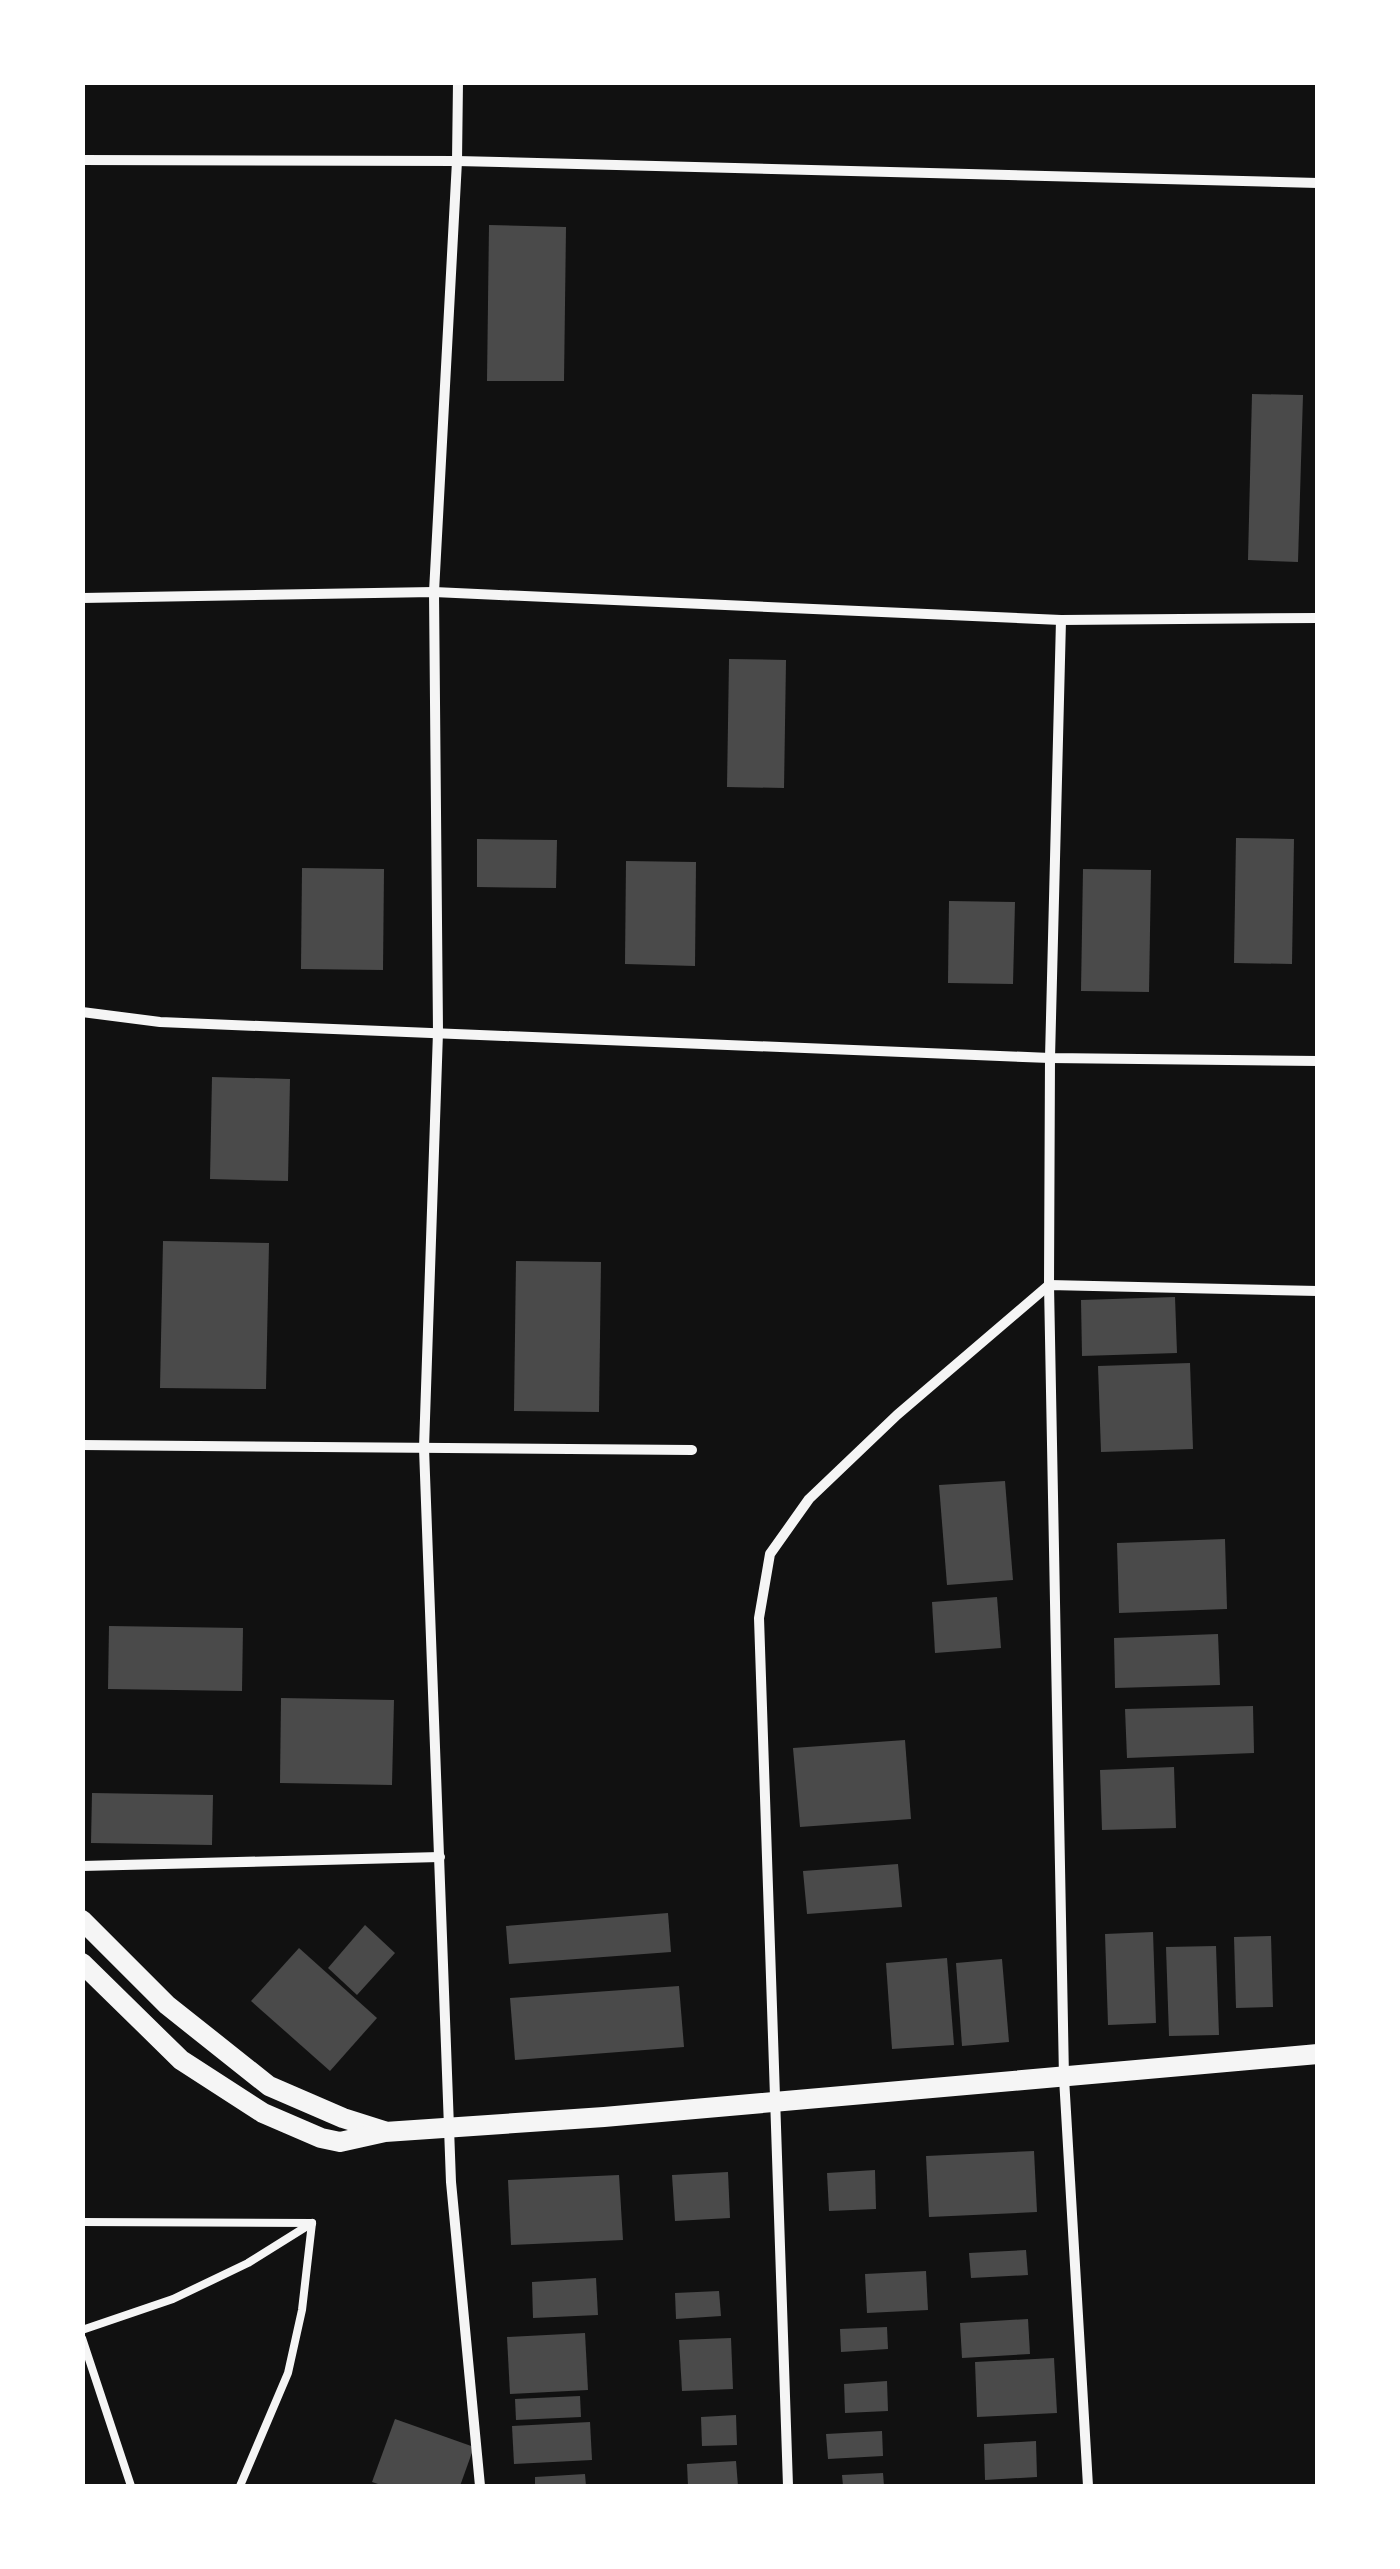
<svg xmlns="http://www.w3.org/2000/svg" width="1400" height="2569" viewBox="0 0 1400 2569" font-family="'Roboto Condensed',sans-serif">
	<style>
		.building { fill: #4a4a4a }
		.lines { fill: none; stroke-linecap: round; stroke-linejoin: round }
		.service { stroke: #f5f5f5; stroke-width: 8 }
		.minor { stroke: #f5f5f5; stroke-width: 10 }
		.secondary { stroke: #f5f5f5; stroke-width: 20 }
	</style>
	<rect width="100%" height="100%" fill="#111"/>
	<g class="building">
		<path d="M 489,225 L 566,227 L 564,381 L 487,381 Z"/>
		<path d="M 1252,394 L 1303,395 L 1298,562 L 1248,560 Z"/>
		<path d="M 729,659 L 786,660 L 784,788 L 727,787 Z"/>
		<path d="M 1236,838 L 1294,839 L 1292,964 L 1234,963 Z"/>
		<path d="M 477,839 L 557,840 L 556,888 L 477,887 Z"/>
		<path d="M 626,861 L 696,862 L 695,966 L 625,964 Z"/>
		<path d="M 302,868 L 384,869 L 383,970 L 301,969 Z"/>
		<path d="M 1083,869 L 1151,870 L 1149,992 L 1081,991 Z"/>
		<path d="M 949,901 L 1015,902 L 1013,984 L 948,983 Z"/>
		<path d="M 212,1077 L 290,1079 L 288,1181 L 210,1179 Z"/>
		<path d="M 163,1241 L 269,1243 L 266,1389 L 160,1388 Z"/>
		<path d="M 516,1261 L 601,1262 L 599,1412 L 514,1411 Z"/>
		<path d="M 1175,1297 L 1177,1353 L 1082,1356 L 1081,1300 Z"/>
		<path d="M 1190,1363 L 1193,1449 L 1101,1452 L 1098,1366 Z"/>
		<path d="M 1005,1481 L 1013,1580 L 947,1585 L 939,1485 Z"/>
		<path d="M 1225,1539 L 1227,1609 L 1119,1613 L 1117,1543 Z"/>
		<path d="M 997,1597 L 1001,1648 L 935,1653 L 932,1602 Z"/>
		<path d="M 109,1626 L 243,1628 L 242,1691 L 108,1689 Z"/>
		<path d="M 1218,1634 L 1220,1685 L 1115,1688 L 1114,1638 Z"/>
		<path d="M 281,1698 L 394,1700 L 392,1785 L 280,1783 Z"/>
		<path d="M 1253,1706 L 1254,1753 L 1127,1758 L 1125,1709 Z"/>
		<path d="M 905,1740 L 911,1819 L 800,1827 L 793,1748 Z"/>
		<path d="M 1174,1767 L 1176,1828 L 1102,1830 L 1100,1770 Z"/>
		<path d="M 92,1793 L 213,1795 L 212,1845 L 91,1843 Z"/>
		<path d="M 898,1864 L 902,1907 L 807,1914 L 803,1871 Z"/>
		<path d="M 668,1913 L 671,1952 L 509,1964 L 506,1926 Z"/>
		<path d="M 365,1925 L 395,1953 L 357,1995 L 328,1968 Z"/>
		<path d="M 1153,1932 L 1156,2023 L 1108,2025 L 1105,1934 Z"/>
		<path d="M 1271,1936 L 1273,2007 L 1236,2008 L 1234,1937 Z"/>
		<path d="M 1216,1946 L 1219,2035 L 1169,2036 L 1166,1947 Z"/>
		<path d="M 299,1948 L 377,2018 L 330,2071 L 251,2001 Z"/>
		<path d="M 947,1958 L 954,2045 L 892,2049 L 886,1963 Z"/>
		<path d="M 1002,1959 L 1009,2042 L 962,2046 L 956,1963 Z"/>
		<path d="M 679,1986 L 684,2047 L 515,2060 L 510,1998 Z"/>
		<path d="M 1034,2151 L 1037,2212 L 929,2217 L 926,2156 Z"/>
		<path d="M 875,2170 L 876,2209 L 829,2211 L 827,2173 Z"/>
		<path d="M 728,2172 L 730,2218 L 675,2221 L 672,2175 Z"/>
		<path d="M 619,2175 L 623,2240 L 511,2245 L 508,2180 Z"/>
		<path d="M 1026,2250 L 1028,2275 L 971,2278 L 969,2253 Z"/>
		<path d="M 926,2271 L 928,2310 L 867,2313 L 865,2274 Z"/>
		<path d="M 596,2278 L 598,2315 L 533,2318 L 532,2282 Z"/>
		<path d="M 719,2291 L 721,2316 L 676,2319 L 675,2293 Z"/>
		<path d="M 1028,2319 L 1030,2354 L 962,2358 L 960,2323 Z"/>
		<path d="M 887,2327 L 888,2349 L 841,2352 L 840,2329 Z"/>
		<path d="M 585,2333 L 588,2390 L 510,2394 L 507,2337 Z"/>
		<path d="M 731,2338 L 733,2389 L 682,2391 L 679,2340 Z"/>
		<path d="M 1054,2358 L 1057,2413 L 977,2417 L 975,2362 Z"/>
		<path d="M 887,2381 L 888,2411 L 845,2413 L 844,2384 Z"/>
		<path d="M 580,2396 L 581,2417 L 516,2420 L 515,2399 Z"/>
		<path d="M 736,2415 L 737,2445 L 702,2446 L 701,2417 Z"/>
		<path d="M 395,2419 L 474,2447 L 460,2486 L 384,2486 L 372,2482 Z"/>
		<path d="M 590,2422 L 592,2460 L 514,2464 L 512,2426 Z"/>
		<path d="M 882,2431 L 883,2456 L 828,2459 L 826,2434 Z"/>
		<path d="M 1036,2441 L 1037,2477 L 985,2480 L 984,2444 Z"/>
		<path d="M 736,2461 L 738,2486 L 688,2486 L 687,2464 Z"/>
		<path d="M 883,2473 L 884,2486 L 843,2486 L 842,2475 Z"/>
		<path d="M 585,2474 L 586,2486 L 535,2486 L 535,2477 Z"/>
	</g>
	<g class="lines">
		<g class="service">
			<path d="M 82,2222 L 312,2223"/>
			<path d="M 82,2330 L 173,2299 L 248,2263 L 312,2223"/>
			<path d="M 82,2338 L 131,2486"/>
			<path d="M 240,2486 L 288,2373 L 302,2310 L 312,2223"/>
		</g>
		<g class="minor">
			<path d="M 458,82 L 457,161 L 434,592 L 438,1032 L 424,1448 L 451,2182 L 480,2486"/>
			<path d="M 82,160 L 457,161 L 1318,183"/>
			<path d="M 82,598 L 434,592 L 1061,620 L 1318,618"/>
			<path d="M 1061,620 L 1050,1058 L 1049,1285 L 1064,2078 L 1088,2486"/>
			<path d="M 82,1012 L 160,1022 L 1050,1058 L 1318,1061"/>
			<path d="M 82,1445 L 692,1450"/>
			<path d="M 82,1866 L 440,1857"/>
			<path d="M 788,2486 L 759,1618 L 770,1554 L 809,1499 L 897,1415 L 1049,1285 L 1318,1291"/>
		</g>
		<g class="secondary">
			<path d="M 82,1920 L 167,2005 L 269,2086 L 343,2118 L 384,2131"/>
			<path d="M 82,1963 L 181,2060 L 263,2113 L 321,2138 L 340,2142 L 385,2132 L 604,2117 L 1318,2054"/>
		</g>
	</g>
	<rect width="1400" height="2569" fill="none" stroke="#ffffff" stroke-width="170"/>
</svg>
